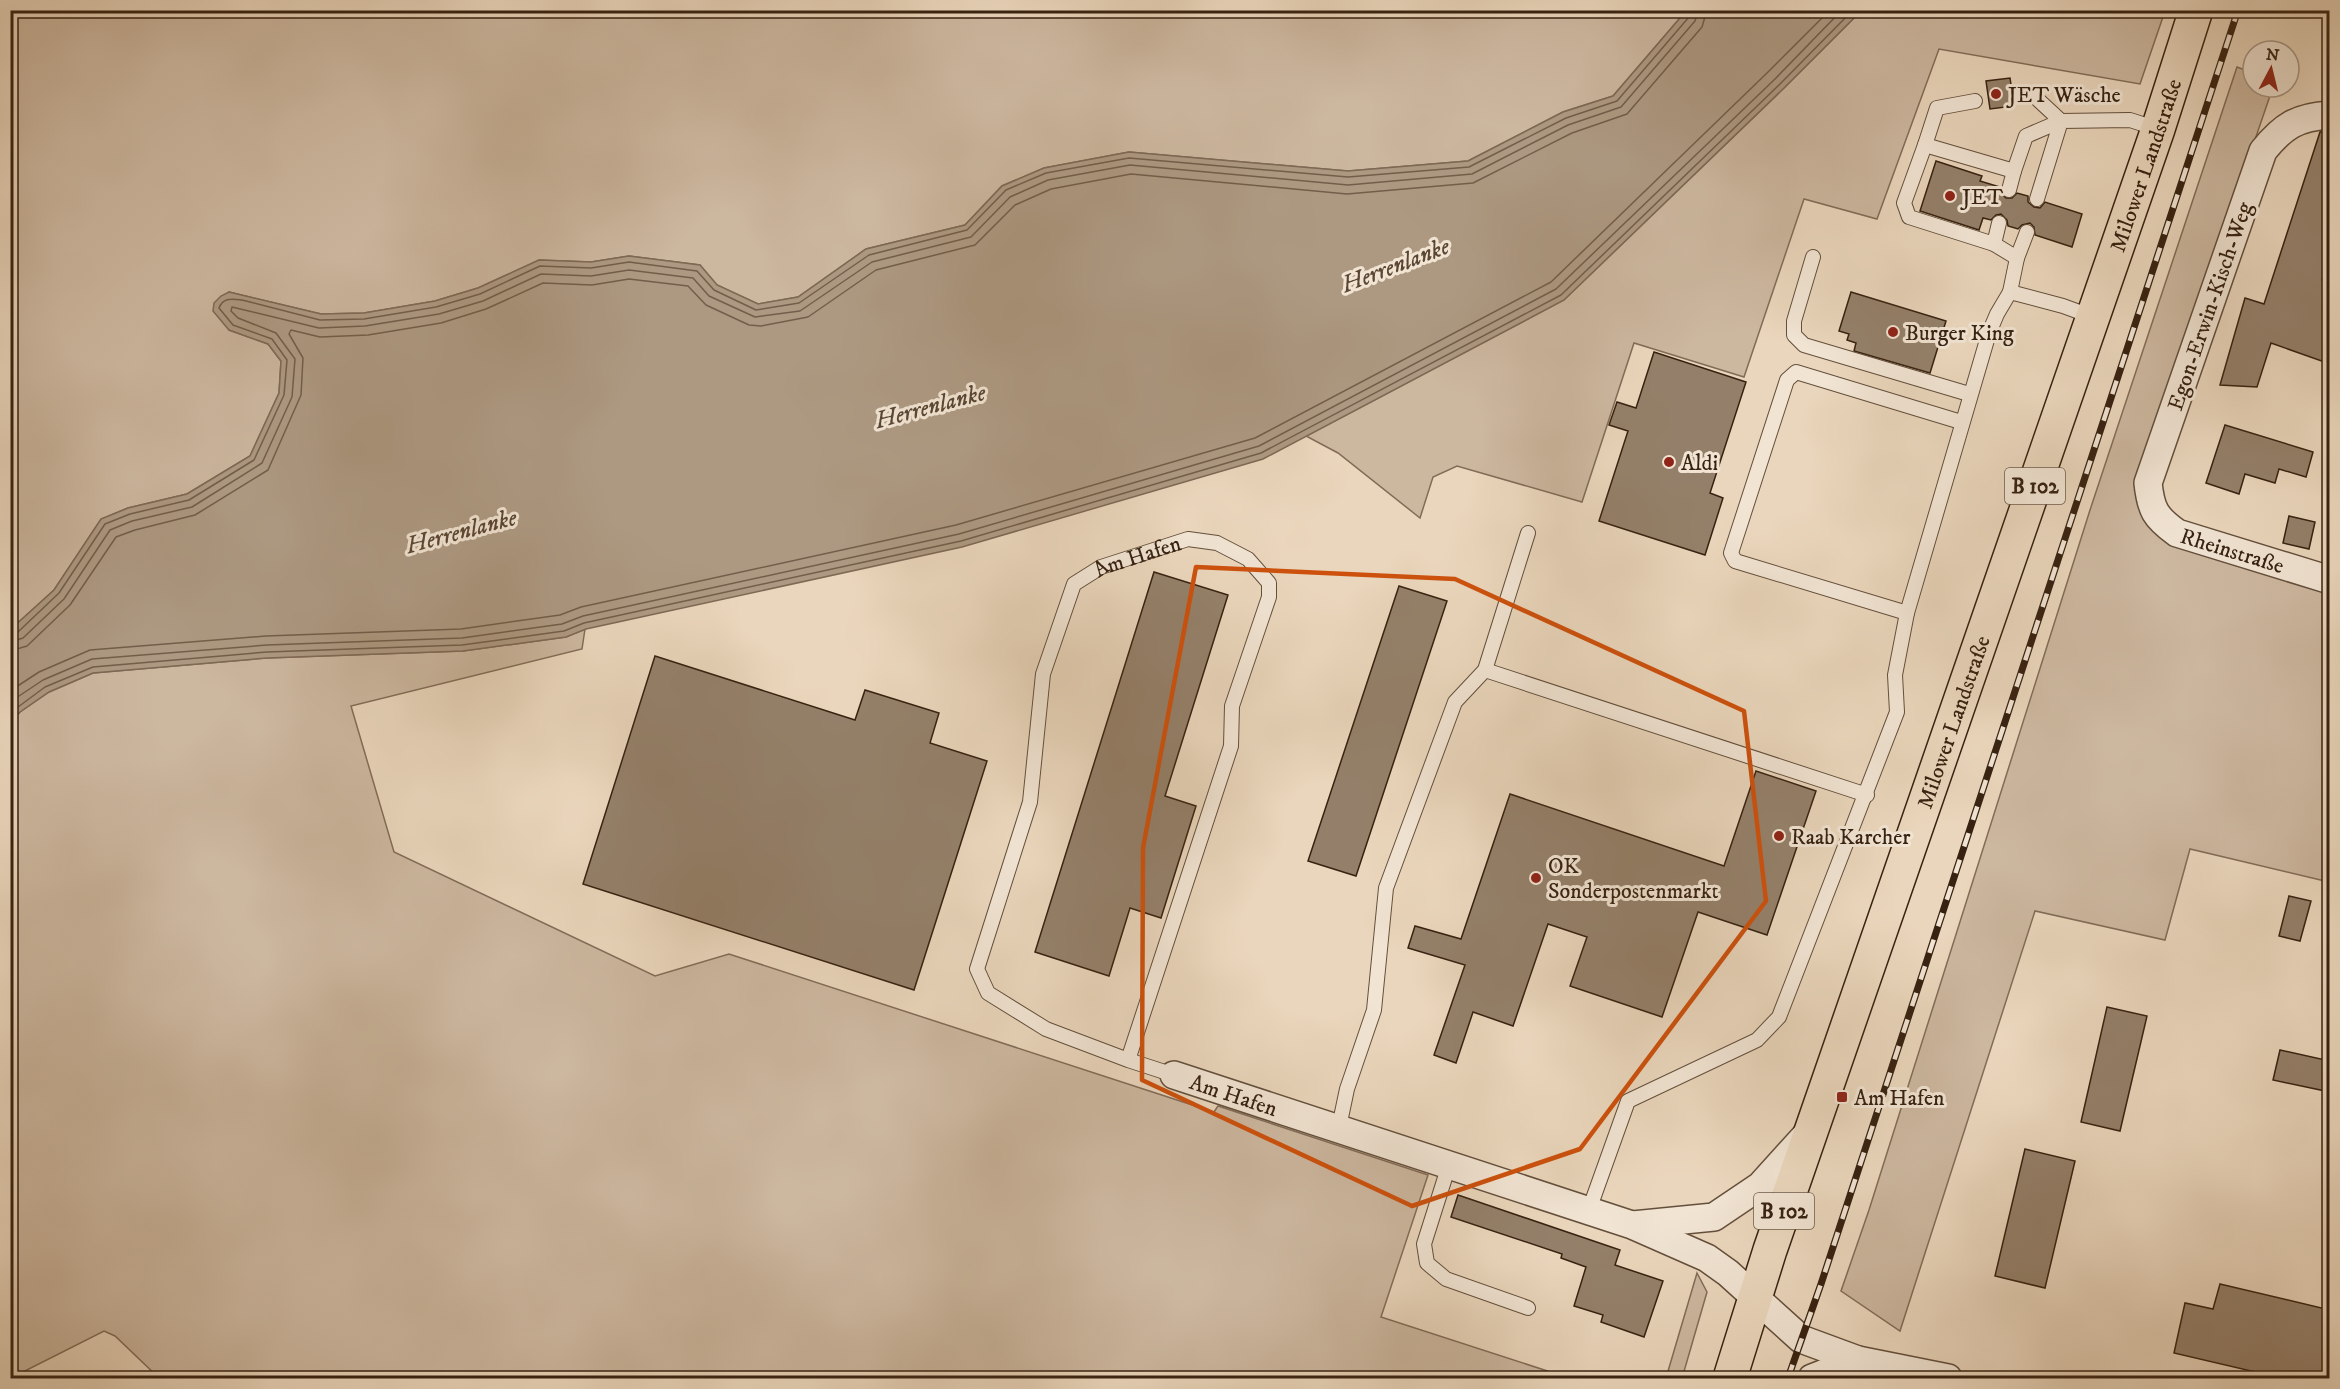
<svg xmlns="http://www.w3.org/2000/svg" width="2340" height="1389" viewBox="0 0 2340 1389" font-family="'IM FELL DW Pica',serif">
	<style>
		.green { fill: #ccb79f; stroke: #826c58; stroke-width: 1.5 }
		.water { fill: #ad9982; stroke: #7e6955; stroke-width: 1.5 }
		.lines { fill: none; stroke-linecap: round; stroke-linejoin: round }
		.shore { stroke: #725e4a; stroke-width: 1.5 }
		.building { fill: #94806a; stroke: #372211; stroke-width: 1.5 }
		.service-casing { stroke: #644f3c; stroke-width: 16 }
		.minor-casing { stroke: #644f3c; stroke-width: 30 }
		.primary-casing { stroke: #372211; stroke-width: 36 }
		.service { stroke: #f1e4d3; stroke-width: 14 }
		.minor { stroke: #f1e4d3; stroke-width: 27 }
		.primary { stroke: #ead6bc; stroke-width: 33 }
		.rail-casing { stroke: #372211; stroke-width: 7 }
		.rail { stroke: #f1e4d3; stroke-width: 4.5; stroke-dasharray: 14; stroke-linecap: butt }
		.marked { fill: none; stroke: #cd510d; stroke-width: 4.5; stroke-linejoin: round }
		.poi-dot { fill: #8f2418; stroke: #f1e4d3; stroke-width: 2 }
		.labels { text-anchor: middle; stroke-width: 6; stroke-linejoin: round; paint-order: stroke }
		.shield { fill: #f1e4d3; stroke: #6f5c4b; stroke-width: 1.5 }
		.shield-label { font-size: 21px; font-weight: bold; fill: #372211 }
		.poi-label { font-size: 22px; fill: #372211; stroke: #f1e4d3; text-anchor: start }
		.street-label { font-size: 22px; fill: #372211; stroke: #f1e4d3 }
		.water-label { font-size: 24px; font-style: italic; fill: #5a4633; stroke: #f1e4d3 }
	</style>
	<rect width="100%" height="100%" fill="#ead6bc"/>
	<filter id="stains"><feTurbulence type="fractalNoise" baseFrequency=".00333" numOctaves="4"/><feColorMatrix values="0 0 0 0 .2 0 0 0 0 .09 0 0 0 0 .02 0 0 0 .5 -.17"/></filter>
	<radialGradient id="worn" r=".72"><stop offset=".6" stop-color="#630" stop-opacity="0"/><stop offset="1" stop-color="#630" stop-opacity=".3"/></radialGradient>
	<g class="green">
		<path d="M 11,11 L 1686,11 L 1613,96 L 1563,112 L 1468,161 L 1348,171 L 1129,152 L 1044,168 L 1002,186 L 965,225 L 866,249 L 798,297 L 758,304 L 717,285 L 700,265 L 629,256 L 591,262 L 539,260 L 478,288 L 435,301 L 364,313 L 321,314 L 229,292 L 229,330 L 268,344 L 281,361 L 279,393 L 250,456 L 187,494 L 128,508 L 101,519 L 54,590 L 11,629 Z"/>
		<path d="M 1861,11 L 2165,11 L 2140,84 L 1939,49 L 1877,219 L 1804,199 L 1744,377 L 1634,343 L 1582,502 L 1457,466 L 1433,477 L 1420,518 L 1338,453 L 1306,436 L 1564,300 L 1784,88 Z"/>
		<path d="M 2237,67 L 2253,73 L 2253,87 L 2273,87 L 2140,476 L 2143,507 L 2329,589 L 2329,882 L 2190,849 L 2165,940 L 2035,911 L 1900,1331 L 1841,1291 L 1869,1210 L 2090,510 Z"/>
		<path d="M 585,629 L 582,649 L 351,706 L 394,852 L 655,976 L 729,954 L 1214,1112 L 1218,1106 L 1428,1175 L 1381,1317 L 1569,1378 L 159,1378 L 115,1336 L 104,1331 L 11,1378 L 11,722 L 20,712 L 49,692 L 93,673 L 267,658 L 463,651 L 566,637 Z"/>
		<path d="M 1697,1273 L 1707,1292 L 1683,1375 L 1681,1378 L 1666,1378 Z"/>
	</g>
	<path class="water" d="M 1686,11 L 1861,11 L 1784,88 L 1564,300 L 1263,459 L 962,547 L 586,629 L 566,637 L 463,651 L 267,658 L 93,673 L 49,692 L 20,712 L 11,722 L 11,629 L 54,590 L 101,519 L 128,508 L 187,494 L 250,456 L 279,393 L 281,361 L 268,344 L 229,330 L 213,311 L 214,303 L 221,296 L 229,292 L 321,314 L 364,313 L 435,301 L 478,288 L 539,260 L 591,262 L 629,256 L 700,265 L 717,285 L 758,304 L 798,297 L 866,249 L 965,225 L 1002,186 L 1044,168 L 1129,152 L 1348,171 L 1468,161 L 1563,112 L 1613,96 Z"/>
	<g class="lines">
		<g class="shore">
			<path d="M 10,634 L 18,632 L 59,593 L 105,524 L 130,514 L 189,500 L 254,460 L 284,395 L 287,360 L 272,339 L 233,325 L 219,308 C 223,297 232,299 242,300 L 320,320 L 364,319 L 436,307 L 480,294 L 540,266 L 591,268 L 629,262 L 697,271 L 714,290 L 756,310 L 799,303 L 869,255 L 967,230 L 1006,190 L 1046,173 L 1129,158 L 1348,177 L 1469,167 L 1566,118 L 1617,101 L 1689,17 L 1690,10"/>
			<path d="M 10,642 L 23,638 L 64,599 L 110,530 L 132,521 L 192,507 L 262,463 L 292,397 L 295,359 L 276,333 L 238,318 L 231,311 L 232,307 L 319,328 L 365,326 L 439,314 L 483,301 L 541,274 L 591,276 L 629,270 L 693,278 L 709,296 L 755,317 L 800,311 L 872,262 L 971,237 L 1010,197 L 1048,180 L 1130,165 L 1348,185 L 1472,174 L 1568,125 L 1621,107 L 1695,21 L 1698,10"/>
			<path d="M 10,651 L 27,646 L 70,605 L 116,537 L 135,530 L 195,515 L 268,470 L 301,395 L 303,358 L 289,334 L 291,330 L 320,337 L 368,335 L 441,323 L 486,309 L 543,283 L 592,285 L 629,279 L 688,286 L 706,305 L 749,325 L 761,326 L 808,317 L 876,270 L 975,245 L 1015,205 L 1051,189 L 1131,174 L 1347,194 L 1473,183 L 1572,133 L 1627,114 L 1702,27 L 1707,10"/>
			<path d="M 10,691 L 39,672 L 90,650 L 266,636 L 461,629 L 560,615 L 581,607 L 956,525 L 1255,438 L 1551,282 L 1768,72 L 1830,10"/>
			<path d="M 10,702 L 43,680 L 92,659 L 267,645 L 462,638 L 562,624 L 583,616 L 959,534 L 1259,446 L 1556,289 L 1775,79 L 1842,10"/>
			<path d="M 10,713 L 45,687 L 93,667 L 267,652 L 462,645 L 564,631 L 584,623 L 961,541 L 1261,453 L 1561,295 L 1780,84 L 1853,10"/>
		</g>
	</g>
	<g class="building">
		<path d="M 2010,78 L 2012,91 L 2010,97 L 2014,106 L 1990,109 L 1986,81 Z"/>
		<path d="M 2330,131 L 2330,258 L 2322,280 L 2330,283 L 2330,364 L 2271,343 L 2257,387 L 2220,385 L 2245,298 L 2264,304 L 2320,132 Z"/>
		<path d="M 1936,161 L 1982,176 L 1980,181 L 2000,187 L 2001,193 L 2006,198 L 2012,198 L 2017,193 L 2028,196 L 2028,202 L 2034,207 L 2040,208 L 2045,202 L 2082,214 L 2072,247 L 2035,235 L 2034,227 L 2030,223 L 2022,225 L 2018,229 L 2008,226 L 2007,220 L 2001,214 L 1996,215 L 1991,220 L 1983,218 L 1979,230 L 1920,211 Z"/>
		<path d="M 1851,292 L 1946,321 L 1930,373 L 1854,351 L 1856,343 L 1847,340 L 1849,334 L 1839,331 Z"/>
		<path d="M 1654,352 L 1746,382 L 1710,493 L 1723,498 L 1705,555 L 1599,521 L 1628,431 L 1609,425 L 1617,402 L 1636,408 Z"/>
		<path d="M 2225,425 L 2313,452 L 2306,477 L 2279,469 L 2275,483 L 2245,474 L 2239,494 L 2206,483 Z"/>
		<path d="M 2289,516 L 2315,522 L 2309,549 L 2283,543 Z"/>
		<path d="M 1154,572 L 1228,595 L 1165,796 L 1196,806 L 1161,918 L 1130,908 L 1109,976 L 1035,952 Z"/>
		<path d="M 1399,586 L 1447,601 L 1356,876 L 1308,861 Z"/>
		<path d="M 655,656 L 855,720 L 865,690 L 939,713 L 930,743 L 987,761 L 914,990 L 583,884 Z"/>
		<path d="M 1756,771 L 1816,791 L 1767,935 L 1698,912 L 1662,1017 L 1570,986 L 1587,937 L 1548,924 L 1513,1026 L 1473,1012 L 1456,1063 L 1434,1055 L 1465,965 L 1408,948 L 1415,926 L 1461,939 L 1510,794 L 1724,866 Z"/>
		<path d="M 2289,896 L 2311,901 L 2300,941 L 2279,936 Z"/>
		<path d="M 2107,1007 L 2147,1016 L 2120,1131 L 2081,1122 Z"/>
		<path d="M 2280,1050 L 2330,1061 L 2330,1092 L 2273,1080 Z"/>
		<path d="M 2025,1149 L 2075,1161 L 2045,1288 L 1995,1276 Z"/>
		<path d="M 1458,1195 L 1620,1250 L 1615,1265 L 1663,1281 L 1644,1337 L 1601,1322 L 1603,1315 L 1574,1306 L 1586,1267 L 1561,1258 L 1562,1254 L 1451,1217 Z"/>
		<path d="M 2220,1284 L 2330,1310 L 2330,1378 L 2281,1378 L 2174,1353 L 2185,1303 L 2213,1309 Z"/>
	</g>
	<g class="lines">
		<g class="service-casing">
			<g id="service">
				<path d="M 1925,145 L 1937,108 L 1975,101"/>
				<path d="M 2009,190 L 2014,171"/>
				<path d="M 2037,199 L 2061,121 L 2130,120 L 2158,129"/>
				<path d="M 1994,244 L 1999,223"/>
				<path d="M 1813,257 L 1794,321 L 1794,335 L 1804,345 L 1969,394"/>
				<path d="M 2017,258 L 1994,244 L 1909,217 L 1904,203 L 1925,145 L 2014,171 L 2026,136 L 2061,121 L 2032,94 L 2019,96"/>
				<path d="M 2010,292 L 2017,258 L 2027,232"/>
				<path d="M 1907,613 L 1735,561 L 1731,553 L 1787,380 L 1796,372 L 1961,422"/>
				<path d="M 1485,670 L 1867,795"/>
				<path id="s1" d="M 1128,1060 L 1046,1029 L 988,993 L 977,969 L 1030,802 L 1043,674 L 1074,584 L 1101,567 L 1188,539 L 1217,543 L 1248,559 L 1269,583 L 1269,597 L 1232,706 L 1231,746 L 1128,1060 L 1174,1075"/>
				<path d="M 1339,1127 L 1347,1089 L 1374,1010 L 1386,888 L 1455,702 L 1485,670 L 1528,533"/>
				<path d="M 1449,1165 L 1424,1244 L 1427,1263 L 1446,1279 L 1528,1308"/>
				<path d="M 1589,1210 L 1628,1101 L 1757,1040 L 1779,1017 L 1897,712 L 1895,675 L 1907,613 L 1989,333 L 1997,314 L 2010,292 L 2063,306 L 2093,317"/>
			</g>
		</g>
		<g class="minor-casing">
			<g id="minor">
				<path id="s2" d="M 2330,115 C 2297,117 2283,126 2263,151 L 2148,483 C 2151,510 2155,517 2177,533 L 2330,580"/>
				<path id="s3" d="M 1174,1075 L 1632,1225 L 1707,1258 L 1728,1273 L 1801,1339 L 1858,1360 L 1948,1378"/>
				<path d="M 1633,1225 L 1714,1217 L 1760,1186 L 1808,1133"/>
				<path d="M 1812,1378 L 1858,1360"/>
			</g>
		</g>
		<g class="primary-casing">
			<g id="primary">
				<path id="s4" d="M 1730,1378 L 1770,1250 L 2158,129 L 2196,10"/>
			</g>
		</g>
		<use href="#service" class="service"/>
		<use href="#minor" class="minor"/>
		<use href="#primary" class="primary"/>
		<g class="rail-casing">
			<path id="rail" d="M 1788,1378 L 1821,1284 L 2238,10"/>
		</g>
		<use href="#rail" class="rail"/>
	</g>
	<path class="marked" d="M 1196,567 L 1455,579 L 1744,711 L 1766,901 L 1580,1149 L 1412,1206 L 1142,1080 L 1143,848 Z"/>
	<g class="poi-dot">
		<circle cx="1996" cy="94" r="6"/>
		<circle cx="1950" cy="196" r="6"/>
		<circle cx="1893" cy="332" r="6"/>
		<circle cx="1669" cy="462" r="6"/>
		<circle cx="1779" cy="836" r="6"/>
		<circle cx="1536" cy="878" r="6"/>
		<rect x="1836" y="1091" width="12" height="12" rx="3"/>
	</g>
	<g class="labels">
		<g class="shield">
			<rect x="2005" y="468" width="60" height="36" rx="4.5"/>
			<rect x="1754" y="1193" width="60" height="36" rx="4.5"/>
		</g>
		<g class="shield-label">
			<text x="2035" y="493">B 102</text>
			<text x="1784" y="1218">B 102</text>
		</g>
		<g class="poi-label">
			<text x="2008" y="102">JET Wäsche</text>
			<text x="1962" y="204">JET</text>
			<text x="1905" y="340">Burger King</text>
			<text x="1681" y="470">Aldi</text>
			<text x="1791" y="844">Raab Karcher</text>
			<text x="1548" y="873">OK<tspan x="1548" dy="25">Sonderpostenmarkt</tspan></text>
			<text x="1854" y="1105">Am Hafen</text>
		</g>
		<g class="street-label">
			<text dy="8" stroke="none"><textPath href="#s4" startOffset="1282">Milower Landstraße</textPath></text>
			<text transform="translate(2209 306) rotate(-71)" y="8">Egon-Erwin-Kisch-Weg</text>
			<text dy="8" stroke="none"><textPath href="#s2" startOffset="549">Rheinstraße</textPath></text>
			<text dy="8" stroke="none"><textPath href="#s1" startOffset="651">Am Hafen</textPath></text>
			<text dy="8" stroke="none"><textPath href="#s4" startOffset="693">Milower Landstraße</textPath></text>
			<text dy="8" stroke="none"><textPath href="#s3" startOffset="63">Am Hafen</textPath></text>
		</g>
		<g class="water-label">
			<text transform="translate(1395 265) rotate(-21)" y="8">Herrenlanke</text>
			<text transform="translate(930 406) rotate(-15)" y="8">Herrenlanke</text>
			<text transform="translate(461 531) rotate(-15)" y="8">Herrenlanke</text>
		</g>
	</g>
	<rect width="2340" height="1389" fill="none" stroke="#ead6bc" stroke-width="36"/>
	<rect x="12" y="12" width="2316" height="1365" fill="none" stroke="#372211" stroke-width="3"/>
	<rect x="18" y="18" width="2304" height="1353" fill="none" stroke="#372211" stroke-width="1.5"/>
	<g transform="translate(2271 69) rotate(7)"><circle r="28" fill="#f1e4d3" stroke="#a79685" stroke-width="1.5"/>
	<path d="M0-4.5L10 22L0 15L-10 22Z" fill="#8f2418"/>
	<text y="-9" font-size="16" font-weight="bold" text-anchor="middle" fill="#372211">N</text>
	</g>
	<rect width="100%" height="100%" filter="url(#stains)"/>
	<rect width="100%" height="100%" fill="url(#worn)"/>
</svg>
